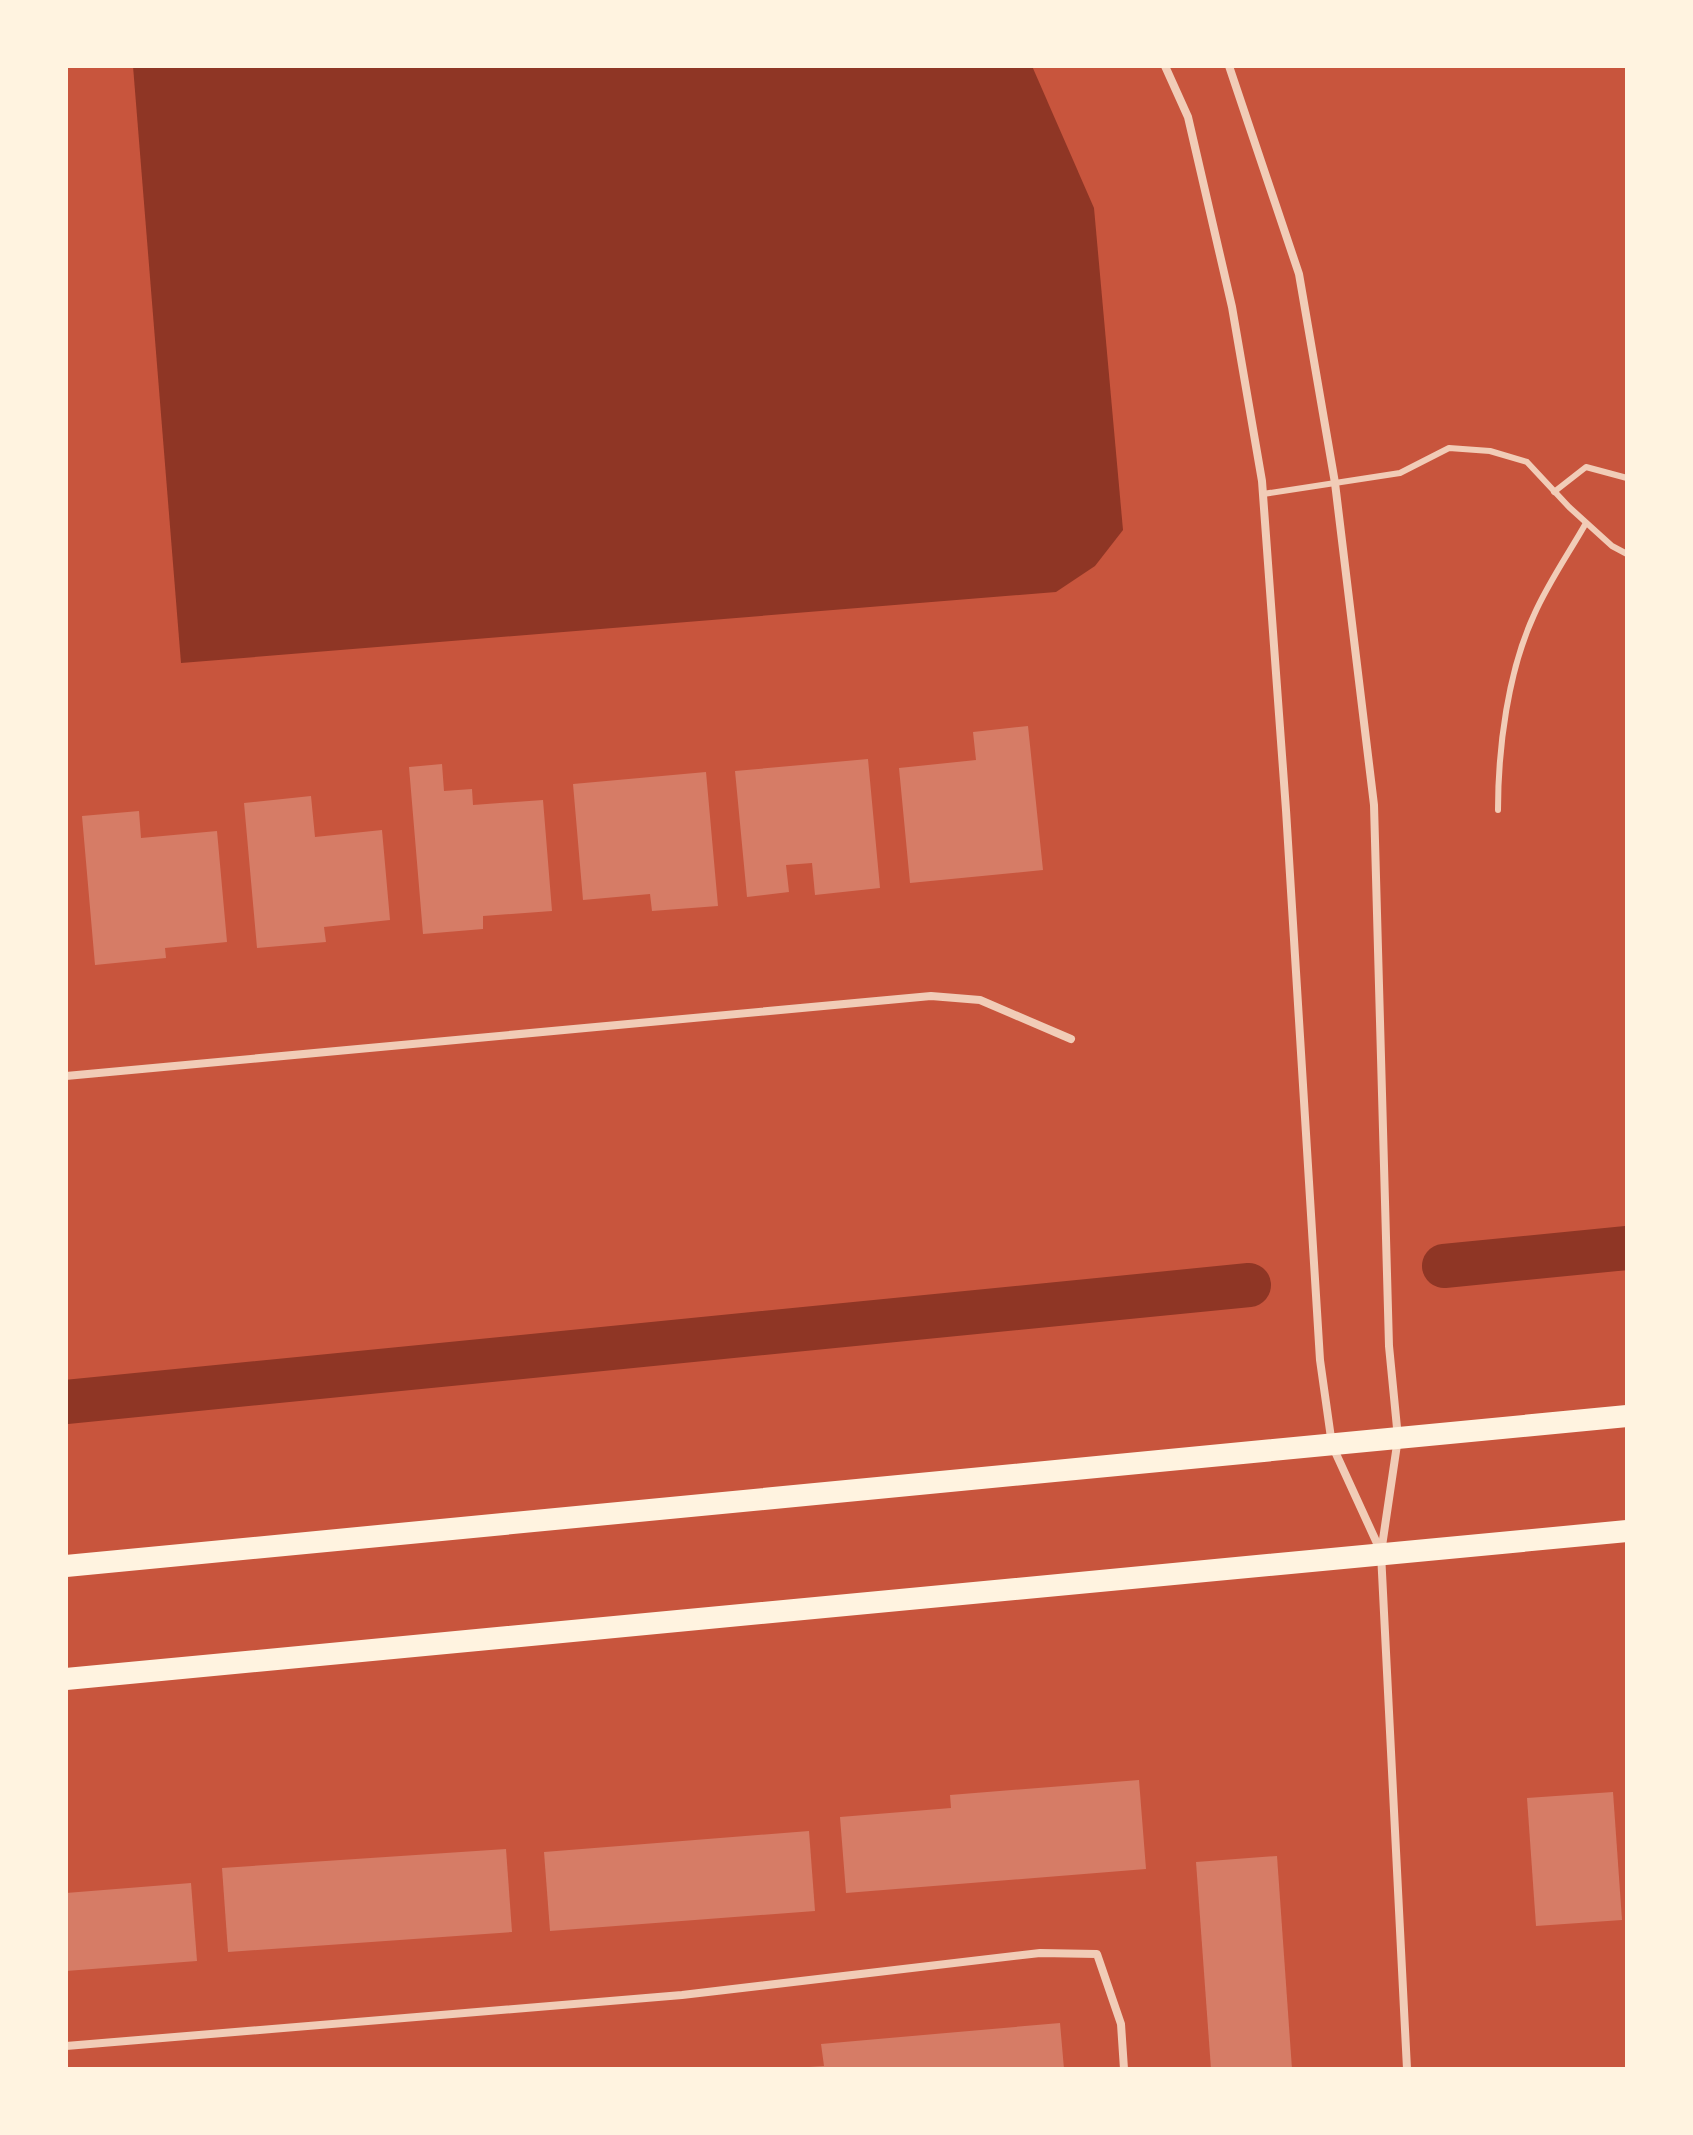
<svg xmlns="http://www.w3.org/2000/svg" width="1693" height="2135" viewBox="0 0 1693 2135" font-family="Commissioner,sans-serif">
	<style>
		.water { fill: #8f3625 }
		.lines { fill: none; stroke-linecap: round; stroke-linejoin: round }
		.canal { stroke: #8f3625; stroke-width: 44 }
		.building { fill: #d67c66 }
		.service { stroke: #f1ccb7; stroke-width: 6 }
		.minor { stroke: #f1ccb7; stroke-width: 8 }
		.trunk { stroke: #fff3e0; stroke-width: 22 }
	</style>
	<rect width="100%" height="100%" fill="#c8553d"/>
	<path class="water" d="M 133,66 L 1032,66 L 1094,208 L 1123,530 L 1095,566 L 1056,592 L 181,663 Z"/>
	<g class="lines">
		<g class="canal">
			<path d="M 1444,1266 L 1627,1248"/>
			<path d="M 66,1402 L 1249,1285"/>
		</g>
	</g>
	<g class="building">
		<path d="M 1028,726 L 1043,870 L 910,883 L 899,768 L 976,760 L 973,732 Z"/>
		<path d="M 868,759 L 880,888 L 815,895 L 812,863 L 786,865 L 789,892 L 747,897 L 735,771 Z"/>
		<path d="M 442,764 L 444,791 L 472,789 L 473,805 L 543,800 L 552,911 L 483,916 L 483,929 L 423,934 L 409,767 Z"/>
		<path d="M 706,772 L 718,906 L 652,911 L 650,894 L 583,900 L 573,784 Z"/>
		<path d="M 311,796 L 315,837 L 382,830 L 390,920 L 324,927 L 326,942 L 257,948 L 244,803 Z"/>
		<path d="M 139,811 L 141,838 L 217,831 L 227,942 L 165,948 L 166,958 L 95,965 L 82,816 Z"/>
		<path d="M 1139,1780 L 1146,1869 L 846,1893 L 840,1817 L 951,1808 L 950,1795 Z"/>
		<path d="M 1613,1792 L 1622,1920 L 1536,1926 L 1527,1798 Z"/>
		<path d="M 809,1831 L 815,1911 L 550,1931 L 544,1852 Z"/>
		<path d="M 506,1849 L 512,1932 L 228,1952 L 222,1868 Z"/>
		<path d="M 1277,1856 L 1292,2069 L 1211,2069 L 1196,1862 Z"/>
		<path d="M 191,1883 L 197,1961 L 66,1971 L 66,1893 Z"/>
		<path d="M 1060,2023 L 1064,2069 L 809,2069 L 809,2067 L 824,2066 L 821,2044 Z"/>
	</g>
	<g class="lines">
		<g class="service">
			<path d="M 1554,492 L 1586,467 L 1627,478"/>
			<path d="M 1263,494 L 1400,473 L 1449,448 L 1490,451 L 1527,462 L 1569,507 L 1612,546 L 1627,554"/>
			<path d="M 1498,810 C 1498,748 1508,671 1534,615 C 1548,583 1569,553 1586,523"/>
		</g>
		<g class="minor">
			<path d="M 1165,66 L 1188,117 L 1232,307 L 1262,481 L 1286,810 L 1320,1360 L 1332,1445 L 1381,1552"/>
			<path d="M 1229,66 L 1299,274 L 1335,483 L 1374,805 L 1389,1346 L 1398,1438 L 1381,1553 L 1407,2069"/>
			<path d="M 66,1076 L 931,996 L 980,1000 L 1071,1039"/>
			<path d="M 66,2046 L 682,1995 L 1040,1953 L 1097,1954 L 1121,2024 L 1124,2069"/>
		</g>
		<g class="trunk">
			<path d="M 66,1566 L 1627,1416"/>
			<path d="M 66,1679 L 1627,1531"/>
		</g>
	</g>
	<rect width="1693" height="2135" fill="none" stroke="#fff3e0" stroke-width="136"/>
</svg>
